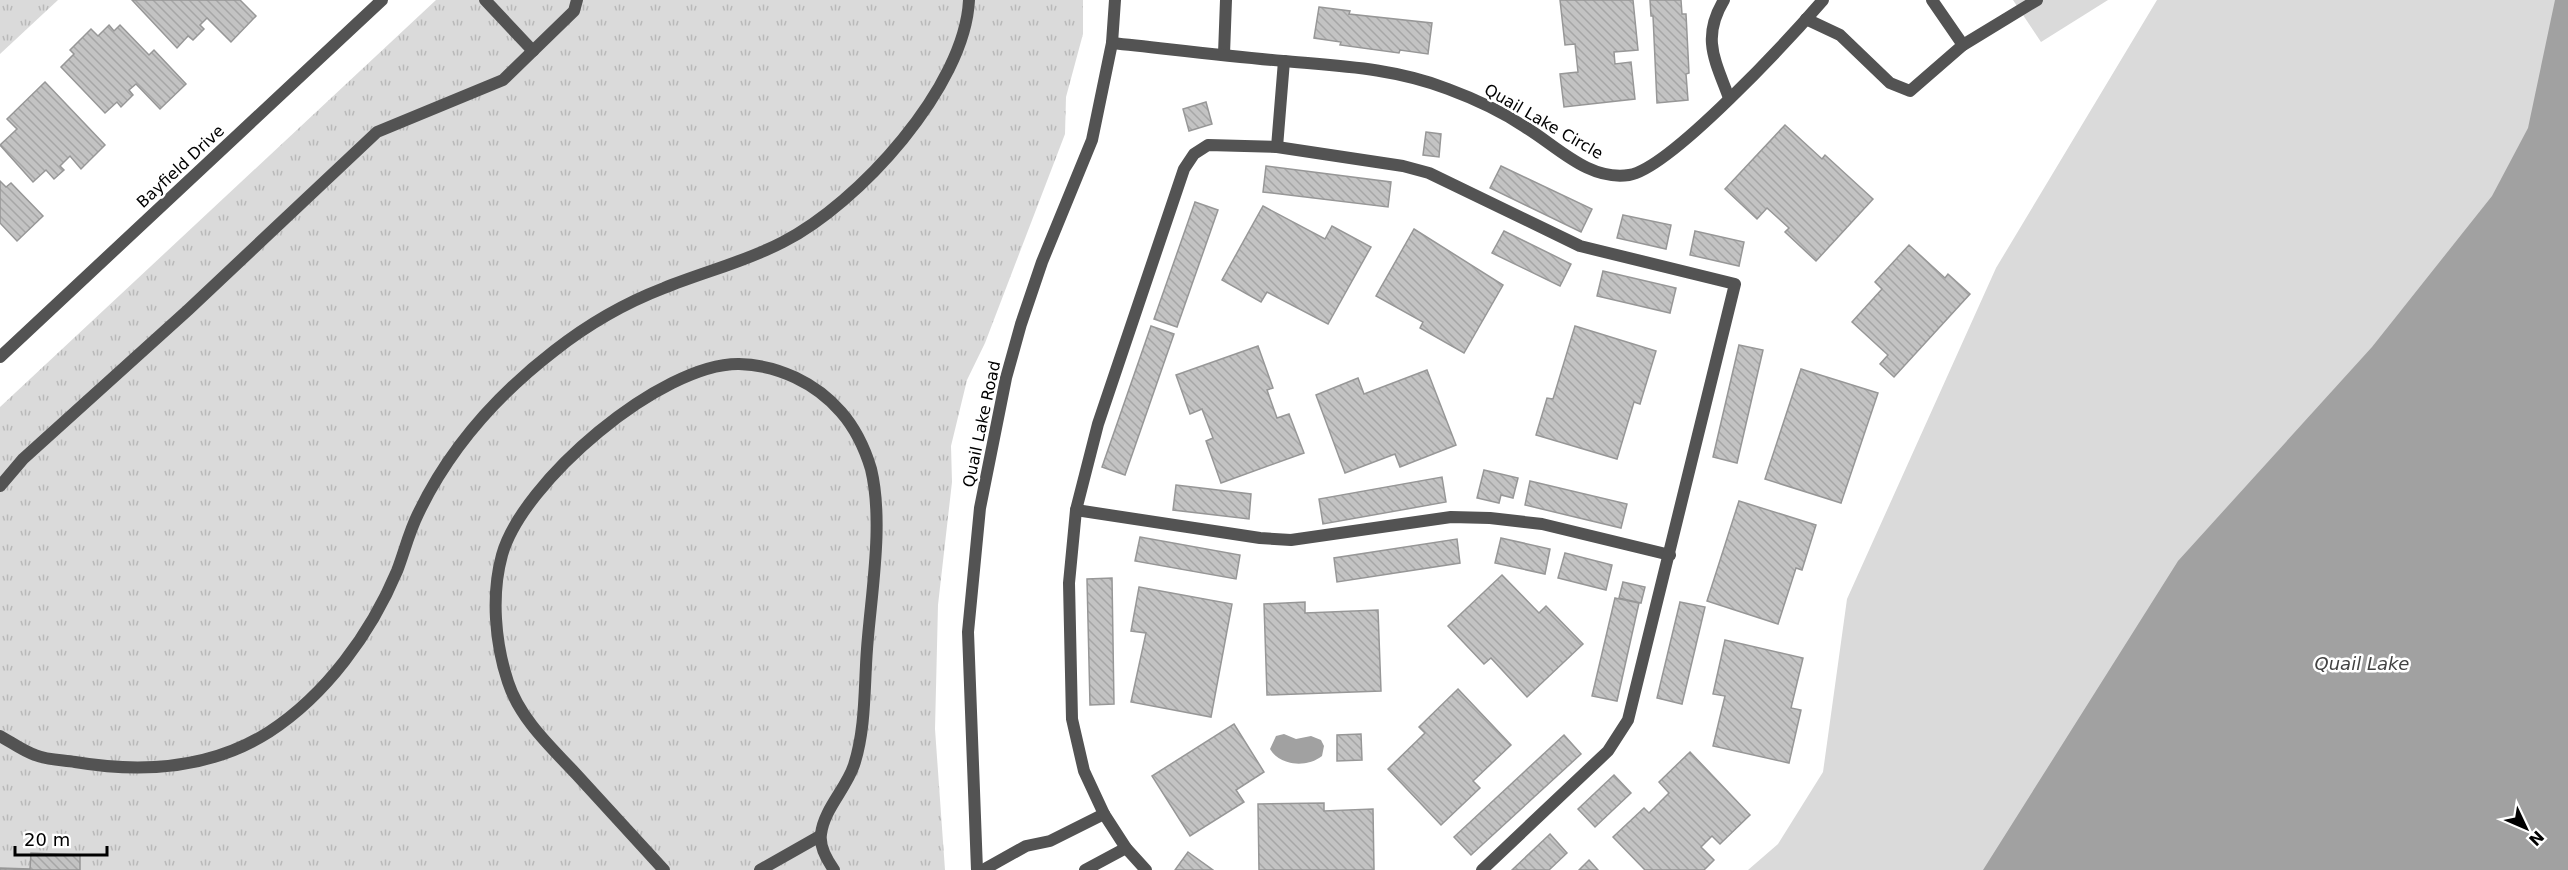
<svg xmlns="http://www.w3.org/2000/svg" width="2568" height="870" viewBox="0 0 2568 870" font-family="'DejaVu Sans',sans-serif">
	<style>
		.grass { fill: url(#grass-tufts) }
		.park { fill: #dadada }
		.water { fill: #a1a1a1 }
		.building { fill: url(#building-back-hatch); stroke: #979797; stroke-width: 1.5 }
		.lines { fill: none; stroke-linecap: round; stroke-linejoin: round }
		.service { stroke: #535353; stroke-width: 12 }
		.minor { stroke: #535353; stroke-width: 12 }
		.tertiary { stroke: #535353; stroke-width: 12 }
		.labels { text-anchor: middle; stroke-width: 5; stroke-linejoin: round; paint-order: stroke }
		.street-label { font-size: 16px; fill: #000; stroke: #fff }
		.water-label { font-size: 18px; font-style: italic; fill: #424242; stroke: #fff }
	</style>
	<defs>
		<pattern id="grass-tufts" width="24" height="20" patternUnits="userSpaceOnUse" patternTransform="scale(1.5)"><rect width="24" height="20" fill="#dadada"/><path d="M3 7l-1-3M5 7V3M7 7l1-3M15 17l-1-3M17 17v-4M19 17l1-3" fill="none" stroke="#b9b9b9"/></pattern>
		<pattern id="building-back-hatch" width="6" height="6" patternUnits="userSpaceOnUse" patternTransform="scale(1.5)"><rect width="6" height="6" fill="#c3c3c3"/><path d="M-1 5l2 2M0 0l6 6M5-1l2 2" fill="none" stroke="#a6a6a6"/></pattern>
	</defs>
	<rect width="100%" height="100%" fill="#fff"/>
	<g class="grass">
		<path d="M 0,0 L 58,0 L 0,54 Z"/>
		<path d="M 436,0 L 1083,0 L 1083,34 L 1066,97 L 1065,134 L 985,343 L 967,380 L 951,446 L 952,482 L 938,605 L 935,729 L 945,870 L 0,870 L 0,407 Z"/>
	</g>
	<g class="park">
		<path d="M 2013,0 L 2108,0 L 2041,42 Z"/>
		<path d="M 2157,0 L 2568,0 L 2568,870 L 1748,870 L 1778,844 L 1823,772 L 1847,599 L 1996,268 Z"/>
	</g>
	<g class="water">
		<path d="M 2555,0 L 2568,0 L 2568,870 L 1983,870 L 2178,561 L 2372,347 L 2492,196 L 2528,128 Z"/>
		<path d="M 1284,734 L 1296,739 L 1311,736 L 1321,740 L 1324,746 L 1322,756 C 1307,768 1280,766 1270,749 L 1276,736 Z"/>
	</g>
	<g class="building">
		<path d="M 132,0 L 240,0 L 256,16 L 231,42 L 207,18 L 200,25 L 204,29 L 193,40 L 188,36 L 177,48 Z"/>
		<path d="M 1560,0 L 1633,0 L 1638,50 L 1614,52 L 1615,64 L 1631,62 L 1635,99 L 1564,107 L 1560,74 L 1578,72 L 1575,44 L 1565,45 Z"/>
		<path d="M 1650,0 L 1681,0 L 1682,14 L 1686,14 L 1689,73 L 1686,74 L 1688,100 L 1657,103 L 1653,16 L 1651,16 Z"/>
		<path d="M 1319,7 L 1350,11 L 1349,14 L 1432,23 L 1428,54 L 1400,50 L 1399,53 L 1340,45 L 1341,42 L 1314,38 Z"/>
		<path d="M 109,25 L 114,31 L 120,25 L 149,55 L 154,50 L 186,84 L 160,109 L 136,84 L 129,90 L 133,95 L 121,107 L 117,102 L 105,113 L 61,67 L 74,54 L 70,50 L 91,29 L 98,36 Z"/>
		<path d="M 45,82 L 105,145 L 81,169 L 70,156 L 60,166 L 64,170 L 54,179 L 46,170 L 33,182 L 0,145 L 17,129 L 7,119 Z"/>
		<path d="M 1206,102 L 1212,124 L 1189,131 L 1183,109 Z"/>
		<path d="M 1785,125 L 1822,159 L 1825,155 L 1873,199 L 1816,261 L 1785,232 L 1789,228 L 1767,208 L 1757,219 L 1725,189 Z"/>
		<path d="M 1426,132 L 1441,134 L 1439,157 L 1423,155 Z"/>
		<path d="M 1266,166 L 1391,182 L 1388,207 L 1263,192 Z"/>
		<path d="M 1501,166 L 1592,209 L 1581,232 L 1490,188 Z"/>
		<path d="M 0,181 L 6,187 L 11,183 L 43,216 L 17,241 L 0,223 Z"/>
		<path d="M 1195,202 L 1218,210 L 1177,327 L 1154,319 Z"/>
		<path d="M 1263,206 L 1325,239 L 1332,226 L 1371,247 L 1328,324 L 1267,292 L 1261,302 L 1222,280 Z"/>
		<path d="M 1623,215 L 1671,225 L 1666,249 L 1617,238 Z"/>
		<path d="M 1414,229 L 1503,285 L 1464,353 L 1420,328 L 1423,322 L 1376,296 Z"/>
		<path d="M 1504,231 L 1571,264 L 1560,286 L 1492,253 Z"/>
		<path d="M 1695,231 L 1744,242 L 1739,266 L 1690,255 Z"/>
		<path d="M 1909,245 L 1945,278 L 1948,274 L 1970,294 L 1894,377 L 1880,364 L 1888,355 L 1852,322 L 1882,289 L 1875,282 Z"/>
		<path d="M 1603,271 L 1676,288 L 1670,313 L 1597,296 Z"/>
		<path d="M 1151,326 L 1174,334 L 1125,475 L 1102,467 Z"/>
		<path d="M 1575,326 L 1656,351 L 1640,404 L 1634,402 L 1617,459 L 1536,435 L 1547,398 L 1553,399 Z"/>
		<path d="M 1739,345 L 1763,350 L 1737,463 L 1713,457 Z"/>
		<path d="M 1258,346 L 1273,388 L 1267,390 L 1277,418 L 1289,414 L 1304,453 L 1221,483 L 1206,441 L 1213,438 L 1202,409 L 1190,414 L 1176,375 Z"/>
		<path d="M 1801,369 L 1878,393 L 1841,503 L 1765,479 Z"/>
		<path d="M 1427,370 L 1456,445 L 1400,467 L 1395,454 L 1345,473 L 1316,395 L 1358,378 L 1364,394 Z"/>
		<path d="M 1484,470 L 1518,478 L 1513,498 L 1501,495 L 1499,503 L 1477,498 Z"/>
		<path d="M 1442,477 L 1446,502 L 1323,524 L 1319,499 Z"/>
		<path d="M 1530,481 L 1627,504 L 1621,528 L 1525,505 Z"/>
		<path d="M 1176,485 L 1251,494 L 1249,519 L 1173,510 Z"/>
		<path d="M 1739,501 L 1816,525 L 1802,570 L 1796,568 L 1778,624 L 1707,601 Z"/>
		<path d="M 1140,537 L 1240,555 L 1236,579 L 1135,561 Z"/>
		<path d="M 1501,538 L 1550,549 L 1545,574 L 1495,563 Z"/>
		<path d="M 1457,539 L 1460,563 L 1337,582 L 1334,558 Z"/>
		<path d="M 1565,553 L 1612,565 L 1606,590 L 1558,578 Z"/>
		<path d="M 1502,575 L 1539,613 L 1546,606 L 1583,644 L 1527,697 L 1491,658 L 1484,664 L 1448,626 Z"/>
		<path d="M 1112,578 L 1114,704 L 1090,705 L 1087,579 Z"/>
		<path d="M 1623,582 L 1645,587 L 1641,603 L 1619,598 Z"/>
		<path d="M 1139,587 L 1232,604 L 1211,717 L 1131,702 L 1146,633 L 1131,631 Z"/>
		<path d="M 1615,598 L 1639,603 L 1617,701 L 1592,696 Z"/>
		<path d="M 1305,602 L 1305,613 L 1378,610 L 1381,691 L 1267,695 L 1264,604 Z"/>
		<path d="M 1680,602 L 1705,607 L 1682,704 L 1657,698 Z"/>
		<path d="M 1725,640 L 1803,658 L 1791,708 L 1801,710 L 1789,763 L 1713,746 L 1725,696 L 1713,694 Z"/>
		<path d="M 1458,689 L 1511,745 L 1473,781 L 1480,788 L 1441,825 L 1388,769 L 1425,733 L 1419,727 Z"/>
		<path d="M 1234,724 L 1264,772 L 1236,790 L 1244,802 L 1190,836 L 1152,776 Z"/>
		<path d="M 1361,734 L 1362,760 L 1337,761 L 1337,735 Z"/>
		<path d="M 1564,735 L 1581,754 L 1471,855 L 1454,837 Z"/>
		<path d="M 1690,752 L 1750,815 L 1720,844 L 1712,836 L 1701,847 L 1714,860 L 1704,870 L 1645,870 L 1613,837 L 1644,808 L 1649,813 L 1669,793 L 1659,782 Z"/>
		<path d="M 1614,775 L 1631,793 L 1595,827 L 1578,809 Z"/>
		<path d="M 1324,803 L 1324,811 L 1373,809 L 1374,870 L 1259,870 L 1258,804 Z"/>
		<path d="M 1550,834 L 1567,853 L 1549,870 L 1512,870 Z"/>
		<path d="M 1188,852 L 1213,870 L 1175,870 Z"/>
		<path d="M 31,853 L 80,855 L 80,870 L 0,870 L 0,868 L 30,869 Z"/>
		<path d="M 1589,860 L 1598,870 L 1579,870 Z"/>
	</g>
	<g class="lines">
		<g class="service">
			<path d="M 485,0 L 533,51"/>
			<path d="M 1724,0 C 1701,38 1715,60 1729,98"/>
			<path d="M 1932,0 L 1963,45"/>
			<path d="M 1806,19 L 1840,35 L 1890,83 L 1910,91 L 1963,45 L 2037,0"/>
			<path d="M 1224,54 L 1226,0"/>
			<path d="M 0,486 L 23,459 L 188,310 L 377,132 L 503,80 L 574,11 L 577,0"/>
			<path d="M 0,736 C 11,742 23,751 35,755 C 47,760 62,760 75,762 C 141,773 211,769 269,732 C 326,695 371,633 397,571 C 404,553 409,532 418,514 C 449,449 497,395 554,351 C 587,325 625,303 664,288 C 703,272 745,262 783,242 C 858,204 965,87 969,0"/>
			<path d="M 664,870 C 635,838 606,807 577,775 C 551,747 520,719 508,682 C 495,643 491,595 502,555 C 522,482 661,363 739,364 C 778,365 816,383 841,412 C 855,428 865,449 871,469 C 884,523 871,594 867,649 C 864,687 866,728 854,765 C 846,789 824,809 821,834 C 819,847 827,860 834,870"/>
			<path d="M 760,870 L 820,836"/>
		</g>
		<g class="minor">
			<path d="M 1112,43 C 1169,49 1226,56 1283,61 C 1340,66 1394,68 1448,89 C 1475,99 1501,111 1525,127 C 1557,146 1588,181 1629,175 C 1670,169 1792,36 1823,0"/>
			<path d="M 1277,147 L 1284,61"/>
			<path d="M 1076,510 L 1260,538 L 1291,540 L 1451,517 L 1490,518 L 1542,524 L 1670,555"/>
			<path d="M 983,870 L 1026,846 L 1050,841 L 1104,814"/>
			<path d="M 1085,870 L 1126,848"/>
			<path d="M 1146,870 L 1126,848 L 1104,814 L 1084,771 L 1072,719 L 1069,583 L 1076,510 L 1098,424 L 1184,169 L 1194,154 L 1208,145 L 1277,147 L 1403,166 L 1429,173 L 1580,246 L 1735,284 L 1628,720 L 1608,751 L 1482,870"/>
		</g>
		<g class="tertiary">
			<path d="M 0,357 L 382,0"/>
			<path d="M 977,870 L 968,632 L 980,508 L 1006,378 L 1021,324 L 1042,262 L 1092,140 L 1112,43 L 1115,0"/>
		</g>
	</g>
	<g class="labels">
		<g class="street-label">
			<text transform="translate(1544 121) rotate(30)" y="6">Quail Lake Circle</text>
			<text transform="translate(180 166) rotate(-43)" y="6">Bayfield Drive</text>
			<text transform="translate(981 424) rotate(-78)" y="6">Quail Lake Road</text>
		</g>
		<g class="water-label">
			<text x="2362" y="670">Quail Lake</text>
		</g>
	</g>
	<g transform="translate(2526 828) rotate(134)" stroke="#ffffff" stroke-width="4.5" paint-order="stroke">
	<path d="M0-4.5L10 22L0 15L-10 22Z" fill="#000000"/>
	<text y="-9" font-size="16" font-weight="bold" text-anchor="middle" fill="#000000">N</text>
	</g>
	<path d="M15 846v9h92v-9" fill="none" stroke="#000000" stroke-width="3"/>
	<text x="24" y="846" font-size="18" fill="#000000" stroke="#ffffff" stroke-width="4.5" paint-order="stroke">20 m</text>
</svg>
